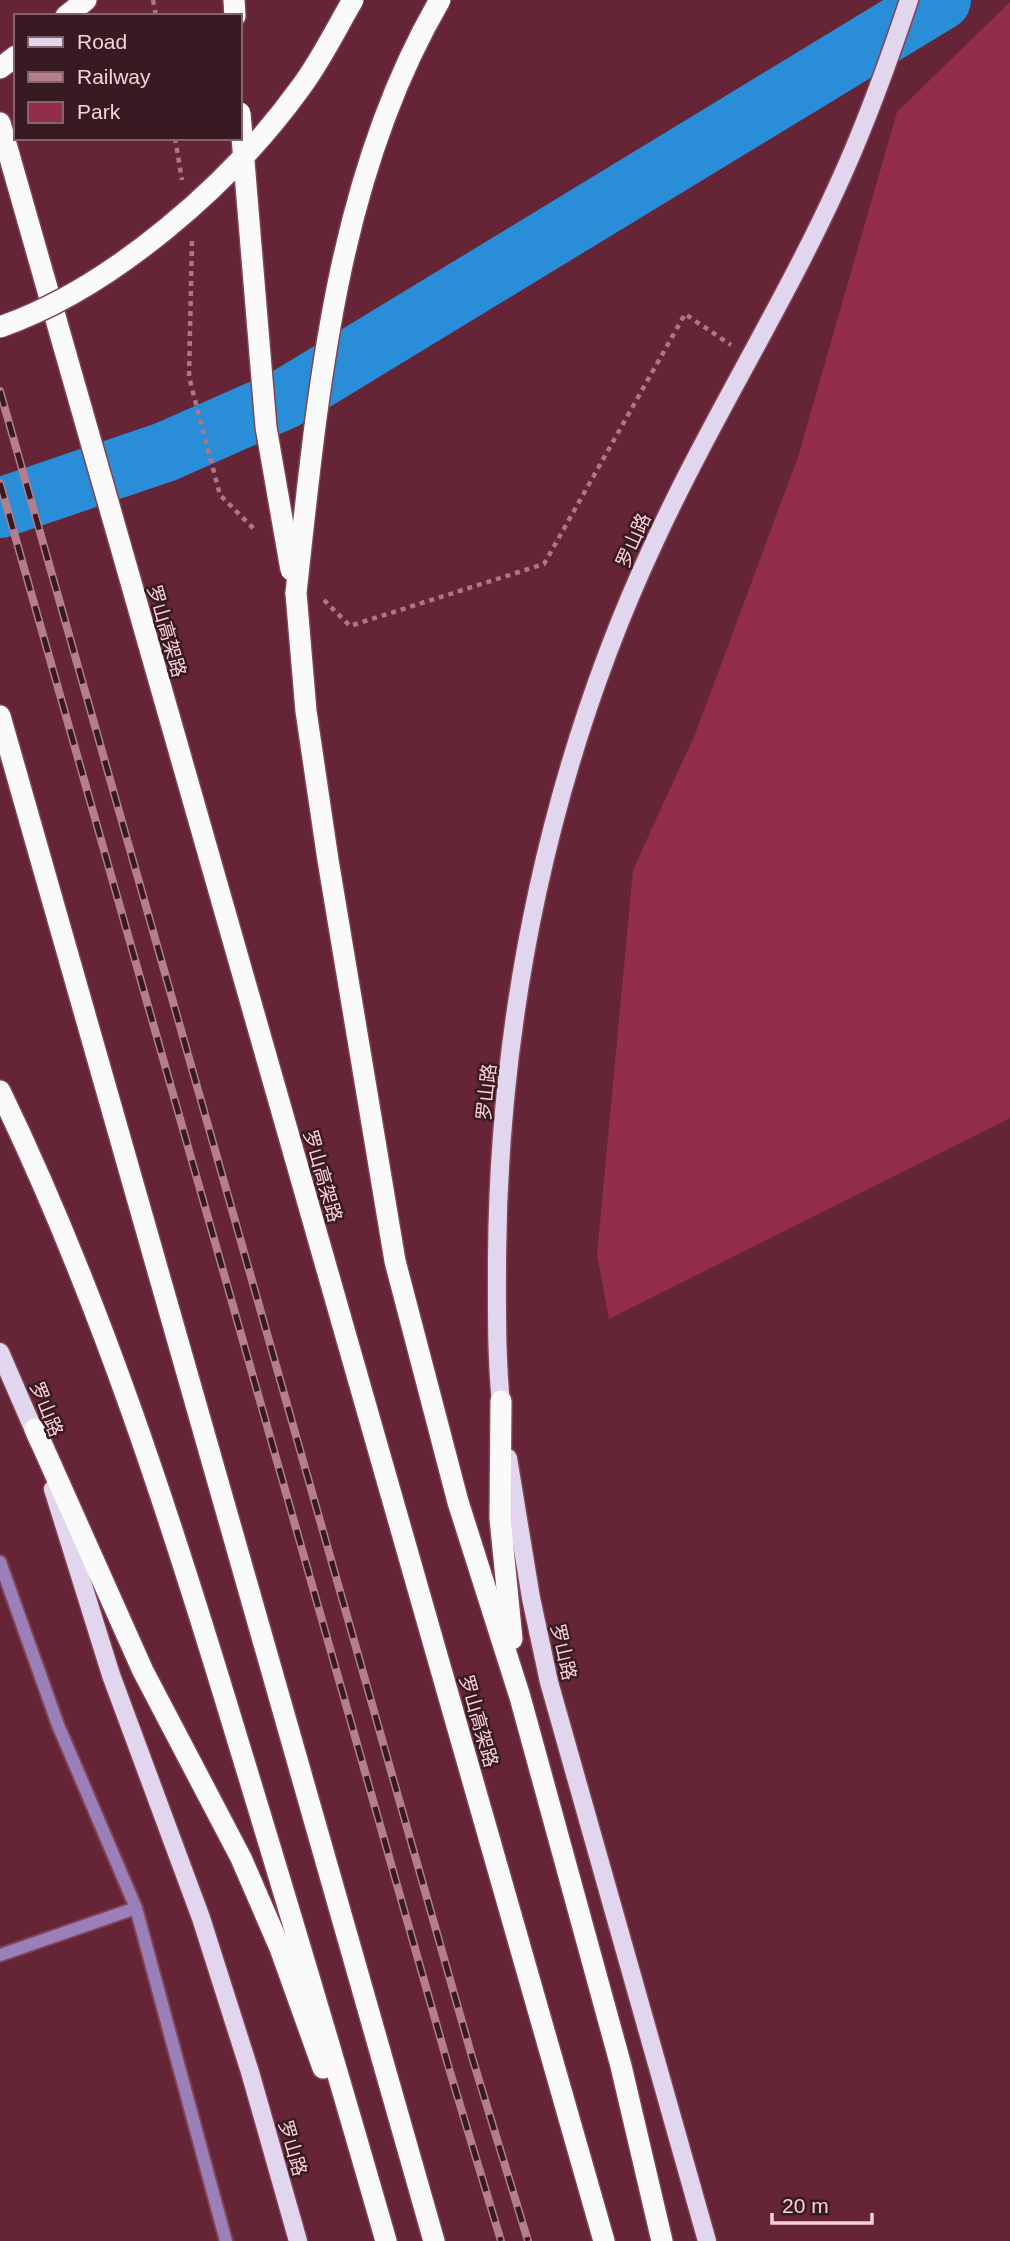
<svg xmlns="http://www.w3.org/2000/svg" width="1010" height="2241" viewBox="0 0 1010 2241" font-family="Helvetica,'Noto Sans SC',sans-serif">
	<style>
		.green { fill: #922d4c }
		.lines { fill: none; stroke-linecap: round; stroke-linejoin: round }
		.river { stroke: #298dd7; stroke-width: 60 }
		.minor-casing { stroke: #814354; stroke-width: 16 }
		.major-casing { stroke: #814354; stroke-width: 21 }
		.highway-casing { stroke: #814354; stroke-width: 24 }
		.path { stroke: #ae7785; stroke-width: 4.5; stroke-dasharray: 5 5; stroke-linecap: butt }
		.minor { stroke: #9b7fb9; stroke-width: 12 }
		.major { stroke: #e1d6ee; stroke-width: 18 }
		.highway { stroke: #fafafa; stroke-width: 21 }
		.rail-casing { stroke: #b47e8c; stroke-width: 8 }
		.rail { stroke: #381b22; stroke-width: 5; stroke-dasharray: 16; stroke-linecap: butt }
		.highway-bridge-casing { stroke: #814354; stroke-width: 24; stroke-linecap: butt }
		.highway-bridge { stroke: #fafafa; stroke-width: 21 }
		.labels { text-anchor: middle; stroke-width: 5; stroke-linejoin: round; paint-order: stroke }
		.street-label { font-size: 19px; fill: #fad0d8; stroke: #381b22 }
	</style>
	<rect width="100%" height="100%" fill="#662437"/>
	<path class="green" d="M 1010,2 L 1010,1118 L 609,1319 L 597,1254 L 633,870 L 696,732 L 798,457 L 897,112 Z"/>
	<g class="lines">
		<path class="river" d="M 0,508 L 165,452 L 285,399 L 941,0"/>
		<g class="minor-casing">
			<g id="minor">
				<path d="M 0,1562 L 58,1725 L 136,1908 L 226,2241"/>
				<path d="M 0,1955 L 136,1908"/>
			</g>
		</g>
		<g class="major-casing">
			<g id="major">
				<path d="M 0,1352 L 39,1442"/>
				<path d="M 502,1413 C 496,1361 497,1308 497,1256 C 499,1012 551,764 654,543 C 718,404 803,275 860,134 C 878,90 894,45 909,0"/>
				<path d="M 508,1458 L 531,1598 L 549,1682 L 707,2241"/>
				<path d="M 53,1489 L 111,1675 L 201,1918 L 250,2072 L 298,2241"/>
			</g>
		</g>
		<g class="highway-casing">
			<g id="highway">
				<path d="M 234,0 L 235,16"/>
				<path d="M 66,16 L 86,0"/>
				<path d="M 0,68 L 16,56"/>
				<path d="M 0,123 L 604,2241"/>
				<path d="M 296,593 L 306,711 L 328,860 L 395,1261 L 458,1502 L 520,1697 L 621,2066 L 662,2241"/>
				<path d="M 0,716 L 434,2241"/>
				<path d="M 0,1091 C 100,1298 171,1519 237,1738 C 288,1905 338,2073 386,2241"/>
				<path d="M 501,1401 L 500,1518 L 512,1639"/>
				<path d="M 35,1429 L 143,1671 L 241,1858 L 280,1948 L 323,2068"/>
			</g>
		</g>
		<g class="path">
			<path d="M 153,0 L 156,16"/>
			<path d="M 175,138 L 182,180"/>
			<path d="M 192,241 L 189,377 L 220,495 L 256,531"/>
			<path d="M 324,600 L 350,626 L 544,564 L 685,314 L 731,345"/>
		</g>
		<use href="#minor" class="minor"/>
		<use href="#major" class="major"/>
		<use href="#highway" class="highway"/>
		<g class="rail-casing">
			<g id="rail">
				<path d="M 0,391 L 472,2057 L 528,2241"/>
				<path d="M 0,483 L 448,2065 L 501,2241"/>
			</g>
		</g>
		<use href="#rail" class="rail"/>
		<g class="highway-bridge-casing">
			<g id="highway-bridge">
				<path d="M 240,113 L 266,427 L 291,570"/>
				<path d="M 0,327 C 112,288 232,183 301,87 C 321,60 336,29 353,0"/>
				<path d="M 296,593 C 318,392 336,178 440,0"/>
			</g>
		</g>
		<use href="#highway-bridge" class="highway-bridge"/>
	</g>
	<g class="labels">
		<g class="street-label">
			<text transform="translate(633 540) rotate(-66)" y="7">罗山路</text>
			<text transform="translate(167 631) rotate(74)" y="7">罗山高架路</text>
			<text transform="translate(486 1092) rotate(-84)" y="7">罗山路</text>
			<text transform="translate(323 1176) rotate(74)" y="7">罗山高架路</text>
			<text transform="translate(47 1409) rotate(68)" y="7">罗山路</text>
			<text transform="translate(564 1652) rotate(77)" y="7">罗山路</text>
			<text transform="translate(479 1721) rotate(74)" y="7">罗山高架路</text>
			<text transform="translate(293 2148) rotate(74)" y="7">罗山路</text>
		</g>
	</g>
	<rect x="14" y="14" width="228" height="126" fill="#381b22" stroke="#86636b" stroke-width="2"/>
	<rect x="28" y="37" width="35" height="10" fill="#e1d6ee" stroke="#86636b" stroke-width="2"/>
	<text x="77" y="49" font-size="21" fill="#fad0d8">Road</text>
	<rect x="28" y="72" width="35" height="10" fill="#b47e8c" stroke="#86636b" stroke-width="2"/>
	<text x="77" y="84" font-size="21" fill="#fad0d8">Railway</text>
	<rect x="28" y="102" width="35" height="21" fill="#922d4c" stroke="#86636b" stroke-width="2"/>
	<text x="77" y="119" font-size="21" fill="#fad0d8">Park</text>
	<path d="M772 2213v10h100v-10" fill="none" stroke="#fad0d8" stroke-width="3.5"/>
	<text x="782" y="2213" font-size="21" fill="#fad0d8" stroke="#381b22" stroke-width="5" paint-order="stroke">20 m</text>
</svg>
